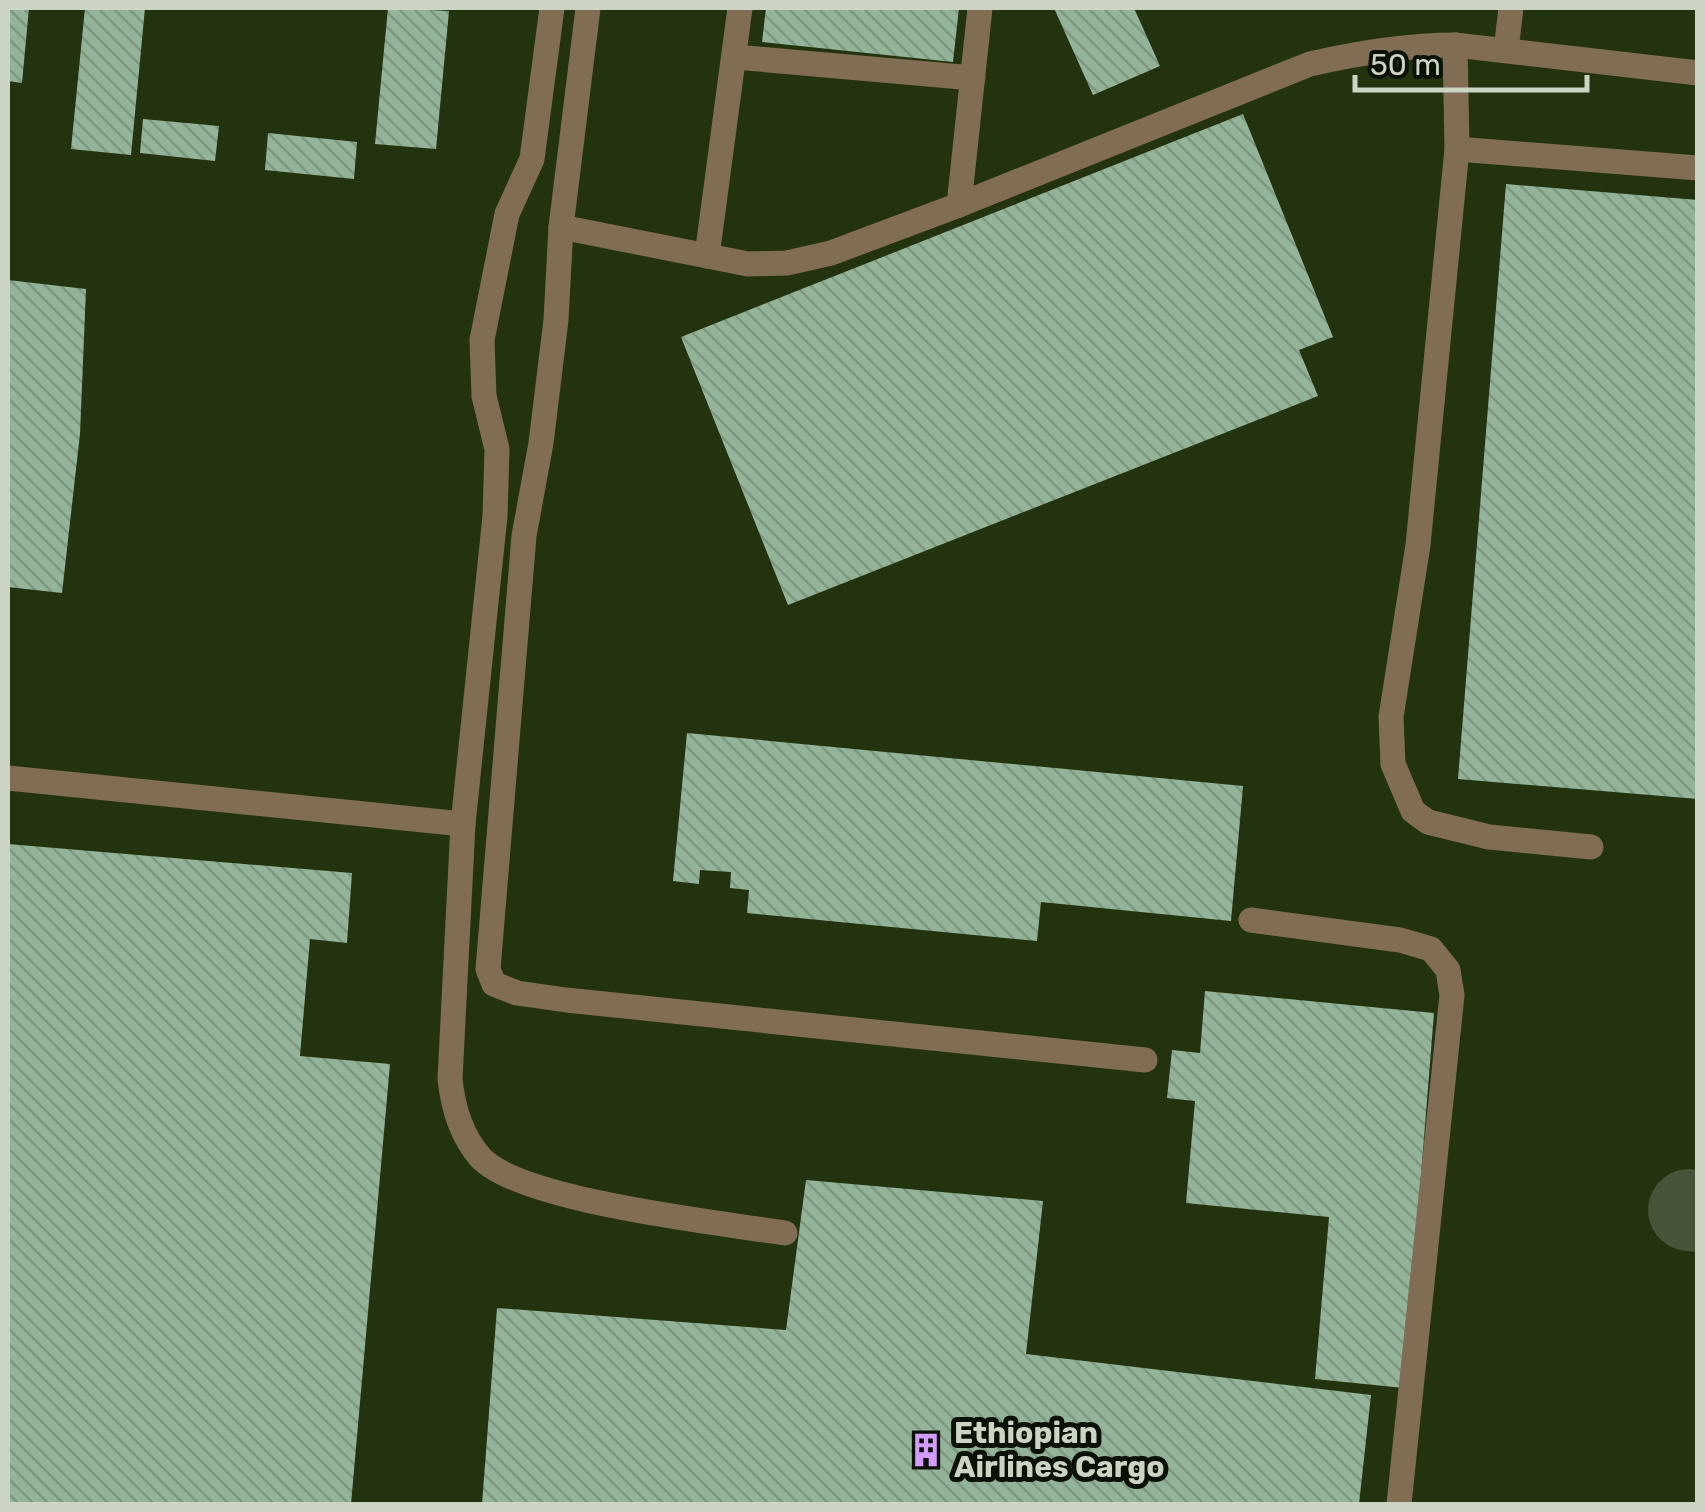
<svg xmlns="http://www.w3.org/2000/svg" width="1705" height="1512" viewBox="0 0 1705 1512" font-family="Rubik,sans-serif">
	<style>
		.built { fill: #23330f }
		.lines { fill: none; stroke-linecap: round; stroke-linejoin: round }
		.taxiway { stroke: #465439; stroke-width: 82 }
		.building { fill: url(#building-back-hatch) }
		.minor { stroke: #816c54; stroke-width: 25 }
		.labels { text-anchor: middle; stroke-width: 10; stroke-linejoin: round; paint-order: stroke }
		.poi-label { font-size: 30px; font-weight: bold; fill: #ccd5c3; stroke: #0b1106; text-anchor: start }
	</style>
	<defs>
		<pattern id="building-back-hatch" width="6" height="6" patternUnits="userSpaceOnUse" patternTransform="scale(2.5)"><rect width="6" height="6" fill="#94b499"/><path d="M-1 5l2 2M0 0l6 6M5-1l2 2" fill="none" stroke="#7e9781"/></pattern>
	</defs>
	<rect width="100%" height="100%" fill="#1d2b0e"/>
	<rect class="built" x="8" y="8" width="1689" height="1496"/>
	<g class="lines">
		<path class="taxiway" d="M 1689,1210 L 1698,1211"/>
	</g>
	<g class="building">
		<path d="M 8,8 L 29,8 L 22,83 L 8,81 Z"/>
		<path d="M 85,8 L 145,8 L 131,155 L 71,149 Z"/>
		<path d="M 388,8 L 449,11 L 436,149 L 375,144 Z"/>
		<path d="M 766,8 L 959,8 L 953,62 L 762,42 Z"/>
		<path d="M 1054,8 L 1134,8 L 1160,66 L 1093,95 Z"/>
		<path d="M 1243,114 L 1333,337 L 1299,350 L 1318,396 L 788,605 L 681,337 Z"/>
		<path d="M 143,119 L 219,126 L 215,161 L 140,153 Z"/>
		<path d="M 268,133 L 357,142 L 354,179 L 265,170 Z"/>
		<path d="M 1506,184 L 1698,200 L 1698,799 L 1458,779 Z"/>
		<path d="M 8,280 L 86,289 L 80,434 L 62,593 L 8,587 Z"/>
		<path d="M 687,733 L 1243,786 L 1231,921 L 1041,902 L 1037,941 L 747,913 L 749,890 L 730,888 L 731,872 L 700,870 L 699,884 L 673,881 Z"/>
		<path d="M 8,844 L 352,873 L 347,943 L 310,939 L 300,1056 L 390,1064 L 351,1504 L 8,1504 Z"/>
		<path d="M 1205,991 L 1434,1013 L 1404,1388 L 1315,1379 L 1329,1217 L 1186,1203 L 1195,1101 L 1167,1098 L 1172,1050 L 1200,1053 Z"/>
		<path d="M 806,1180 L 1043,1201 L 1026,1354 L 1371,1395 L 1359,1504 L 482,1504 L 497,1308 L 786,1330 Z"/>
	</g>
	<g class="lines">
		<g class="minor">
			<path d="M 552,8 L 532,159 L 507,214 L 482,340 L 484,396 L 497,449 L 495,516 L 463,824 L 450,1079 C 453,1108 461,1135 480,1157 C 519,1201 721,1223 785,1233"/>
			<path d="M 588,8 L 561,227 L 556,320 L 541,443 L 524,536 L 488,969 L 494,984 L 517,993 L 566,1000 L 1145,1060"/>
			<path d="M 1455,45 L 1457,149 L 1418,545 L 1391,717 L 1393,764 L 1413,811 L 1428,822 L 1489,837 L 1591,847"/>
			<path d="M 1506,50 L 1511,8"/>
			<path d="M 735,57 L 973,78"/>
			<path d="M 1457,149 L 1698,168"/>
			<path d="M 959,205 L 980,8"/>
			<path d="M 561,227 L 748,264 L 787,263 L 831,253 L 959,205 L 1310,64 C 1358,53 1405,45 1455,45 L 1698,73"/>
			<path d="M 707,256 L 740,8"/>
			<path d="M 8,778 L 463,824"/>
			<path d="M 1251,920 L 1400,940 L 1431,949 L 1448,970 L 1452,995 L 1399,1504"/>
		</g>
	</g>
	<defs>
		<g id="building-bare" transform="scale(2.7)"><path d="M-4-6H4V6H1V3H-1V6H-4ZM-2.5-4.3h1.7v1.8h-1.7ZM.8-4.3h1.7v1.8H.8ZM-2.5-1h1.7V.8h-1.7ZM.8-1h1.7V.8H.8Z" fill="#d39cfc" stroke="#0b1106" stroke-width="2.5" paint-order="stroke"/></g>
	</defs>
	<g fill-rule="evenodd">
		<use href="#building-bare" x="926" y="1450"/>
	</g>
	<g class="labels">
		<g class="poi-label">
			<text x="954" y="1443">Ethiopian<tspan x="954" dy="34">Airlines Cargo</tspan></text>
		</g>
	</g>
	<rect width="1705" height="1512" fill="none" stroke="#ccd5c3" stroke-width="20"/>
	<path d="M1355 75v15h232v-15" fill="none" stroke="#ccd5c3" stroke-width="5"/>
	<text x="1370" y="75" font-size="30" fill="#ccd5c3" stroke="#0b1106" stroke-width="8" paint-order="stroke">50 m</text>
</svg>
